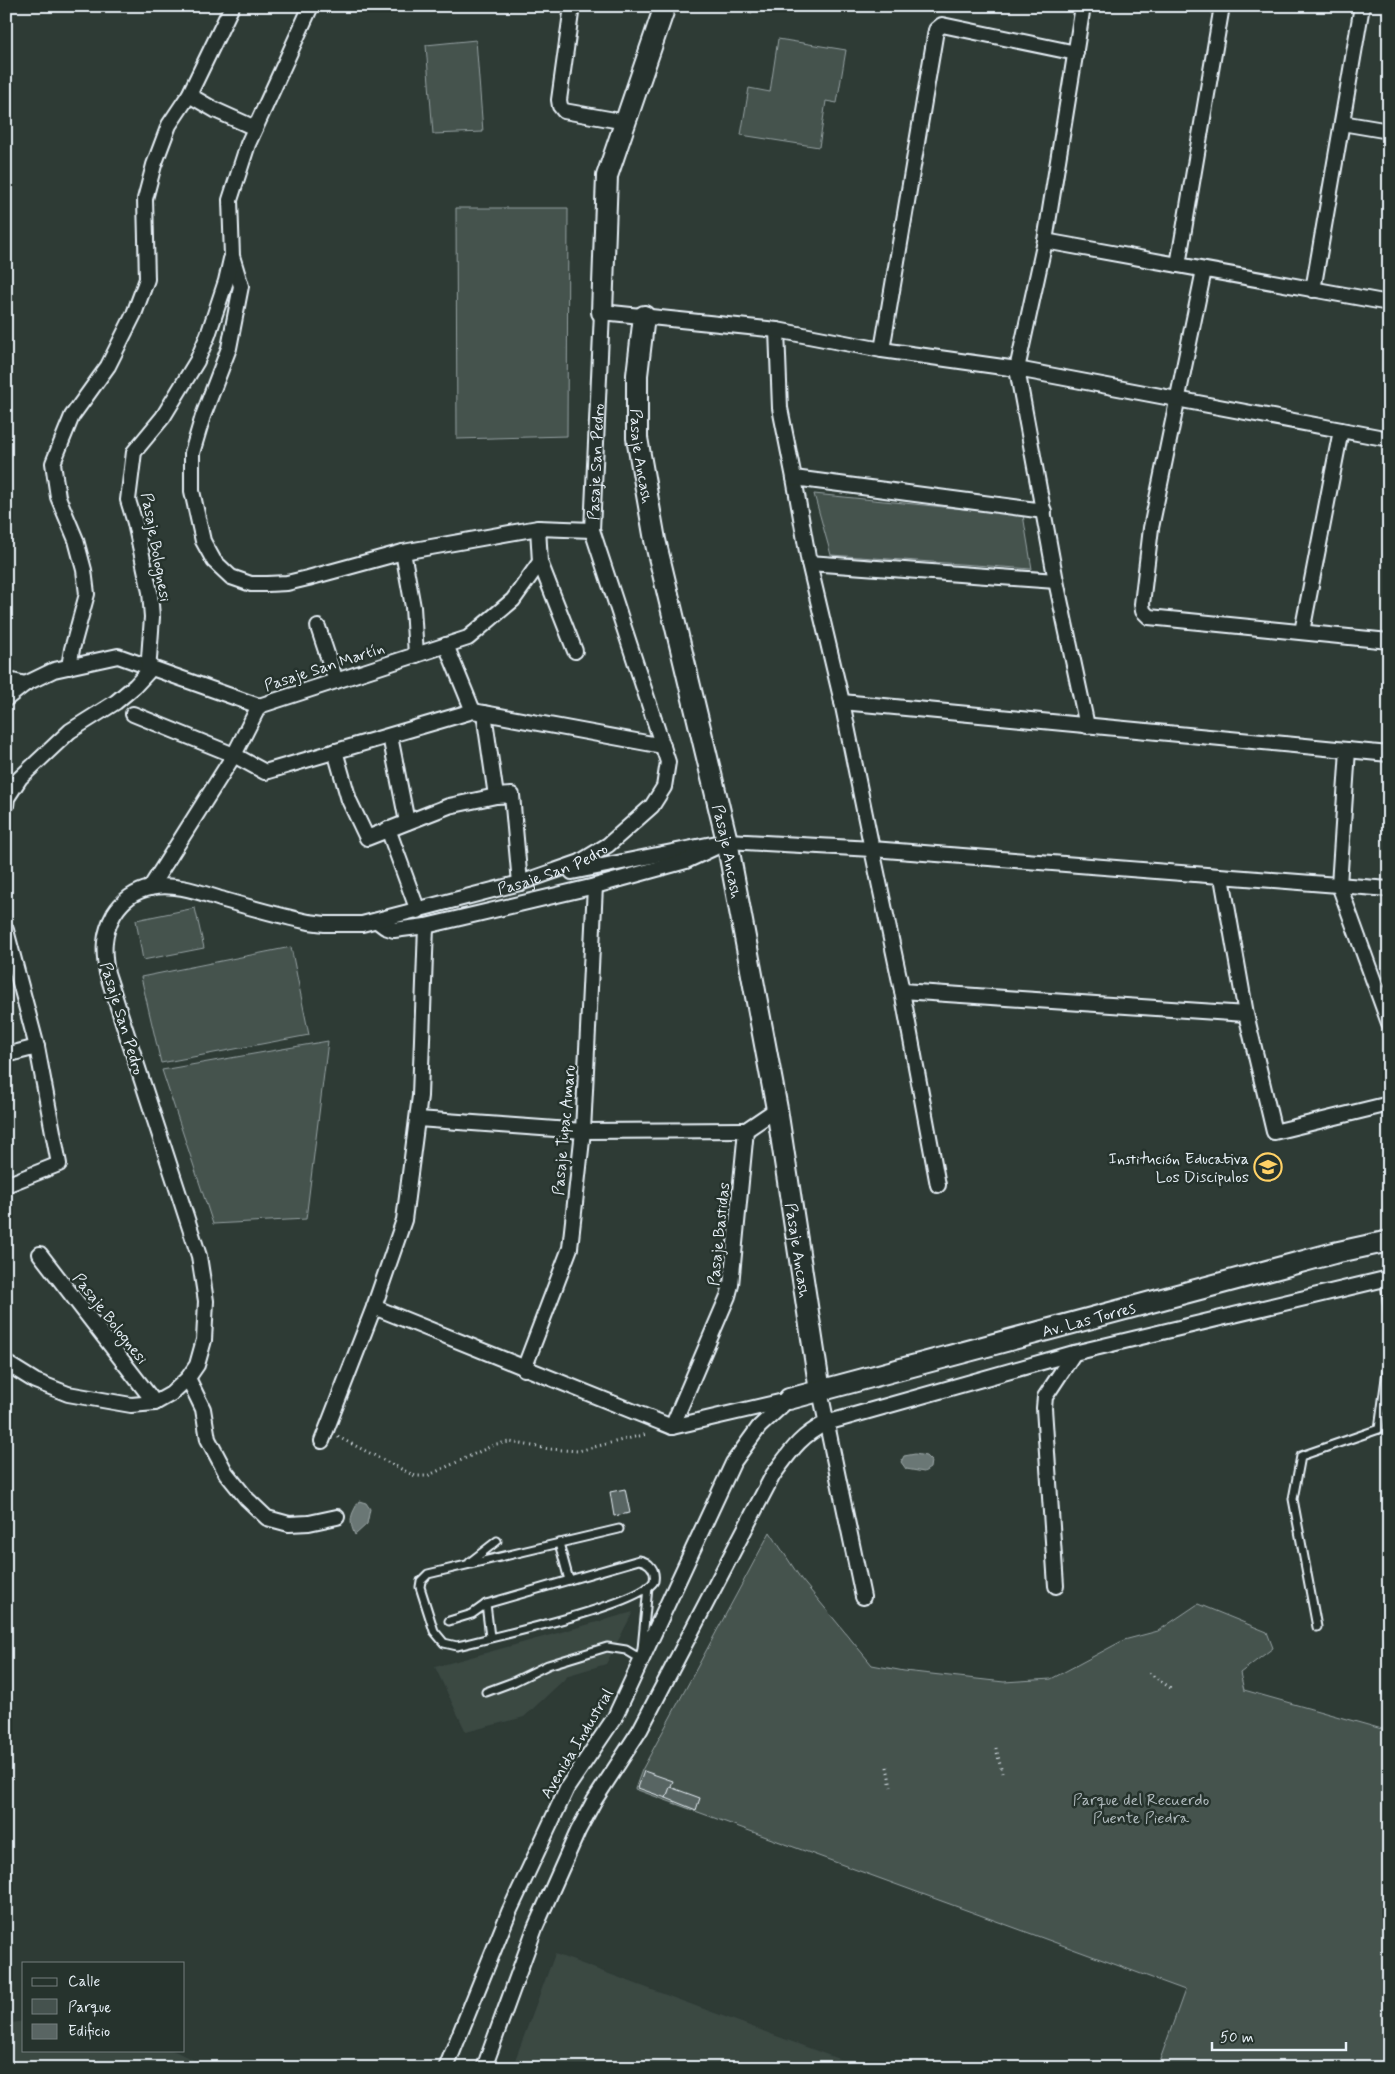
<svg xmlns="http://www.w3.org/2000/svg" width="1395" height="2074" viewBox="0 0 1395 2074" font-family="Mynerve,sans-serif">
	<style>
		.built { fill: #3b4843 }
		.green { fill: #45524e; stroke: #96a2a3 }
		.water { fill: #6b7775; stroke: #9da8a9 }
		.building { fill: #596563; stroke: #e8f1f8 }
		.lines { fill: none; stroke-linecap: round; stroke-linejoin: round }
		.lane-casing { stroke: #e8f1f8; stroke-width: 11 }
		.street-casing { stroke: #e8f1f8; stroke-width: 18 }
		.secondary-casing { stroke: #e8f1f8; stroke-width: 24 }
		.path { stroke: #e8f1f8; stroke-width: 3; stroke-dasharray: 1 4; stroke-linecap: butt }
		.lane { stroke: #26332d; stroke-width: 7 }
		.street { stroke: #26332d; stroke-width: 14 }
		.secondary { stroke: #26332d; stroke-width: 20 }
		.labels { text-anchor: middle; stroke-width: 5; stroke-linejoin: round; paint-order: stroke }
		.street-label { font-size: 16px; fill: #e8f1f8; stroke: #26332d }
		.poi-label { font-size: 16px; fill: #e8f1f8; stroke: #26332d; text-anchor: end }
		.park-label { font-size: 16px; fill: #afb9bc; stroke: #26332d }
	</style>
	<rect width="100%" height="100%" fill="#2e3b35"/>
	<filter id="ink" filterUnits="userSpaceOnUse"><feTurbulence type="fractalNoise" baseFrequency=".02" numOctaves="2"/><feDisplacementMap in="SourceGraphic" scale="10" xChannelSelector="R" yChannelSelector="G"/><feConvolveMatrix kernelMatrix="1 2 1 2 8 2 1 2 1" color-interpolation-filters="sRGB"/></filter>
	<g filter="url(#ink)">
		<g class="built">
			<path d="M 633,1612 L 606,1664 L 569,1675 L 524,1717 L 466,1732 L 435,1667 Z"/>
			<path d="M 555,1954 L 863,2068 L 512,2068 Z"/>
			<path d="M 24,2021 L 24,2050 L 172,2050 L 211,2068 L 6,2068 L 6,2024 Z"/>
		</g>
		<g class="green">
			<path d="M 778,39 L 846,50 L 837,103 L 826,101 L 819,147 L 741,135 L 749,88 L 770,92 Z"/>
			<path d="M 476,40 L 483,132 L 433,134 L 426,45 Z"/>
			<path d="M 456,208 L 568,208 L 567,436 L 457,439 Z"/>
			<path d="M 814,494 L 1023,515 L 1032,569 L 831,555 Z"/>
			<path d="M 195,908 L 204,948 L 143,960 L 136,920 Z"/>
			<path d="M 291,947 L 309,1035 L 161,1063 L 141,977 Z"/>
			<path d="M 328,1041 L 306,1219 L 213,1224 L 162,1070 Z"/>
			<path d="M 770,1532 L 801,1579 L 872,1665 L 904,1671 L 1004,1682 L 1051,1679 L 1124,1640 L 1158,1631 L 1198,1604 L 1267,1632 L 1273,1648 L 1240,1673 L 1244,1690 L 1389,1731 L 1389,2068 L 1157,2068 L 1185,1990 L 635,1789 L 642,1770 Z"/>
		</g>
		<g class="water">
			<path d="M 719,6 L 753,6 L 752,13 Z"/>
			<path d="M 915,1454 L 926,1456 L 931,1461 L 930,1468 L 924,1472 L 906,1469 L 901,1462 L 904,1456 Z"/>
			<path d="M 359,1501 L 366,1503 L 370,1509 L 367,1524 L 355,1535 C 348,1520 351,1515 359,1501 Z"/>
		</g>
		<g class="building">
			<path d="M 625,1489 L 630,1513 L 614,1516 L 610,1492 Z"/>
			<path d="M 644,1771 L 673,1781 L 666,1798 L 638,1788 Z"/>
			<path d="M 670,1787 L 700,1798 L 696,1810 L 666,1798 Z"/>
		</g>
		<g class="lines">
			<g class="lane-casing">
				<g id="lane">
					<path d="M 1385,1279 L 1389,1320"/>
					<path d="M 559,1543 L 569,1580"/>
					<path d="M 470,1562 L 497,1541"/>
					<path d="M 486,1604 L 490,1637"/>
					<path d="M 449,1621 L 472,1614 L 486,1604 L 639,1560 C 650,1562 656,1570 654,1581 C 642,1605 489,1638 457,1646 L 444,1643 L 434,1631 L 420,1587 L 421,1581 L 428,1574 L 619,1529"/>
					<path d="M 1317,1627 L 1293,1499 L 1301,1456 L 1379,1429 L 1389,1356"/>
					<path d="M 486,1692 L 513,1682 L 548,1665 L 607,1647 L 626,1650 L 641,1659 L 648,1587"/>
				</g>
			</g>
			<g class="street-casing">
				<g id="street">
					<path d="M 311,6 L 248,144 L 230,200 L 232,256 L 241,286 L 229,348 L 203,416 L 192,453 L 192,491 L 203,541 L 214,561 L 231,577 L 251,584 L 267,584 L 287,583 L 308,578 L 403,552 L 538,528 L 592,530"/>
					<path d="M 572,6 L 559,100 L 560,106 L 564,111 L 626,122"/>
					<path d="M 1083,6 L 1045,241 L 1017,369 L 1056,581 L 1087,726"/>
					<path d="M 189,95 L 215,110 L 255,128"/>
					<path d="M 1342,123 L 1389,131"/>
					<path d="M 1045,241 L 1389,303"/>
					<path d="M 1178,265 L 1222,6"/>
					<path d="M 1204,270 L 1151,528 L 1142,604 L 1143,611 L 1149,617 L 1389,641"/>
					<path d="M 1313,290 L 1362,6"/>
					<path d="M 777,330 L 780,408 L 794,478 L 809,563 L 842,702 L 872,849 L 902,991 L 938,1185"/>
					<path d="M 882,350 L 936,30 L 942,25 L 1076,53"/>
					<path d="M 794,478 L 1044,511"/>
					<path d="M 403,552 L 413,607 L 416,655"/>
					<path d="M 540,562 L 575,651"/>
					<path d="M 809,563 L 1056,581"/>
					<path d="M 318,627 L 336,681"/>
					<path d="M 1302,632 L 1341,430"/>
					<path d="M 446,645 L 473,711"/>
					<path d="M 69,667 L 72,649 L 87,594 L 84,570 L 76,540 L 58,497 L 53,463 L 72,416 L 108,366 L 134,314 L 147,279 L 145,199 L 154,165 L 169,125 L 189,95 L 232,6"/>
					<path d="M 6,682 L 13,681 L 25,684"/>
					<path d="M 6,699 L 25,684 L 54,670 L 118,656 L 259,706 L 468,638 L 513,600 L 540,562 L 538,528"/>
					<path d="M 842,702 L 1389,754"/>
					<path d="M 484,713 L 496,796 L 512,795 L 520,883"/>
					<path d="M 133,714 L 234,755 L 265,772 L 473,711 L 663,746"/>
					<path d="M 390,736 L 407,822"/>
					<path d="M 1348,750 L 1339,885 L 1389,1023"/>
					<path d="M 335,751 L 349,800 L 367,838 L 449,806 L 496,796"/>
					<path d="M 6,806 L 7,798 L 20,778 L 70,731 L 116,702 L 135,686 L 148,672 L 152,617 L 150,592 L 135,523 L 128,500 L 134,452 L 163,417 L 197,361 L 208,335 L 226,281 L 231,259"/>
					<path d="M 388,829 L 418,911"/>
					<path d="M 572,872 L 727,841 L 872,849 L 1389,889"/>
					<path d="M 1222,877 L 1246,1014 L 1274,1132 L 1389,1104"/>
					<path d="M 150,888 L 234,755 L 259,706"/>
					<path d="M 377,921 L 385,927 L 394,930 L 426,926 L 595,886 L 686,861 L 714,848"/>
					<path d="M 6,930 L 37,1047 L 59,1164 L 6,1185"/>
					<path d="M 902,991 L 1246,1014"/>
					<path d="M 6,1055 L 37,1047"/>
					<path d="M 418,1119 L 583,1131 L 746,1130"/>
					<path d="M 40,1254 L 155,1403"/>
					<path d="M 374,1307 L 672,1427 L 788,1400"/>
					<path id="s1" d="M 6,1363 L 35,1381 L 68,1394 L 131,1405 L 155,1403 L 171,1394 L 188,1378 L 197,1365 L 204,1340 L 206,1301 L 199,1256 L 107,973 C 103,951 103,934 114,914 C 122,901 135,891 150,888 C 174,882 201,893 224,900 C 252,908 280,916 309,922 L 325,924 L 362,924 L 520,883 L 580,862 L 608,845 L 652,806 L 664,787 L 668,762 L 592,530 L 602,312 L 777,330 L 882,350 L 1017,369 L 1389,439"/>
					<path d="M 524,1369 L 570,1248 L 583,1131 L 595,886"/>
					<path d="M 188,1378 L 203,1409 L 208,1439 L 226,1473 L 247,1499 L 267,1518 L 289,1524 L 309,1523 L 337,1517"/>
					<path d="M 820,1391 L 863,1597"/>
					<path d="M 672,1427 L 728,1296 L 731,1285 L 746,1130 L 777,1109"/>
					<path d="M 322,1441 L 374,1307 L 404,1220 L 420,1096 L 426,926"/>
					<path d="M 1056,1586 L 1044,1408 L 1045,1397 L 1074,1353"/>
					<path d="M 446,2068 L 509,1912 L 567,1788 L 615,1717 L 733,1463 L 759,1427 L 789,1399"/>
					<path d="M 484,2068 L 535,1928 L 578,1831 L 594,1801 L 640,1730 L 773,1475 C 791,1451 799,1437 826,1423 L 1074,1353 L 1389,1278"/>
				</g>
			</g>
			<g class="secondary-casing">
				<g id="secondary">
					<path d="M 602,312 L 607,176 L 665,6"/>
					<path id="s2" d="M 644,316 L 637,375 L 637,438 L 655,540 L 727,841 L 777,1109 L 820,1391"/>
					<path id="s3" d="M 789,1399 L 1334,1253 L 1389,1241"/>
				</g>
			</g>
			<g class="path">
				<path d="M 338,1437 L 415,1476 L 427,1476 L 496,1444 L 510,1442 L 549,1449 L 578,1451 L 647,1434"/>
				<path d="M 1149,1673 L 1172,1689"/>
				<path d="M 996,1748 L 1002,1773"/>
				<path d="M 887,1767 L 891,1787"/>
			</g>
			<use href="#lane" class="lane"/>
			<use href="#street" class="street"/>
			<use href="#secondary" class="secondary"/>
		</g>
	</g>
	<defs>
		<g id="school-ring" transform="scale(1.4375)"><circle r="9.5" fill="#26332d" stroke="#ffd166" stroke-width="1.5"/><path d="M0-5L7-2L0 1L-7-2ZM-4 1L0 2.5L4 1V4Q0 6-4 4Z" fill="#ffd166"/></g>
	</defs>
	<g fill-rule="evenodd">
		<use href="#school-ring" x="1268" y="1167"/>
	</g>
	<g class="labels">
		<g class="street-label">
			<text dy="6" stroke="none"><textPath href="#s2" startOffset="141">Pasaje Ancash</textPath></text>
			<text dy="6" stroke="none"><textPath href="#s1" startOffset="1625">Pasaje San Pedro</textPath></text>
			<text transform="translate(157 547) rotate(80)" y="6">Pasaje Bolognesi</text>
			<text transform="translate(324 666) rotate(-18)" y="6">Pasaje San Martín</text>
			<text dy="6" stroke="none"><textPath href="#s2" startOffset="546">Pasaje Ancash</textPath></text>
			<text dy="6" stroke="none"><textPath href="#s1" startOffset="1145">Pasaje San Pedro</textPath></text>
			<text transform="translate(123 1018) rotate(73)" y="6">Pasaje San Pedro</text>
			<text transform="translate(563 1130) rotate(-85)" y="6">Pasaje Tupac Amaru</text>
			<text transform="translate(718 1234) rotate(-84)" y="6">Pasaje Bastidas</text>
			<text dy="6" stroke="none"><textPath href="#s2" startOffset="951">Pasaje Ancash</textPath></text>
			<text transform="translate(111 1318) rotate(52)" y="6">Pasaje Bolognesi</text>
			<text dy="6" stroke="none"><textPath href="#s3" startOffset="310">Av. Las Torres</textPath></text>
			<text transform="translate(576 1743) rotate(-59)" y="6">Avenida Industrial</text>
		</g>
		<g class="poi-label">
			<text x="1249" y="1164">Institución Educativa<tspan x="1249" dy="18">Los Discipulos</tspan></text>
		</g>
		<g class="park-label">
			<text x="1141" y="1805">Parque del Recuerdo<tspan x="1141" dy="18">Puente Piedra</tspan></text>
		</g>
	</g>
	<rect width="1395" height="2074" fill="none" stroke="#26332d" stroke-width="25"/>
	<rect x="12" y="12" width="1370" height="2049" fill="none" stroke="#e8f1f8" stroke-width="2" filter="url(#ink)"/>
	<rect x="22" y="1962" width="162" height="90" fill="#26332d" stroke="#747f7e"/>
	<rect x="32" y="1978" width="25" height="8" fill="#26332d" stroke="#747f7e"/>
	<text x="68" y="1986" font-size="15" fill="#e8f1f8">Calle</text>
	<rect x="32" y="1999" width="25" height="15" fill="#45524e" stroke="#747f7e"/>
	<text x="68" y="2012" font-size="15" fill="#e8f1f8">Parque</text>
	<rect x="32" y="2024" width="25" height="15" fill="#596563" stroke="#747f7e"/>
	<text x="68" y="2036" font-size="15" fill="#e8f1f8">Edificio</text>
	<path d="M1212 2042v8h134v-8" fill="none" stroke="#e8f1f8" stroke-width="2.5"/>
	<text x="1220" y="2042" font-size="15" fill="#e8f1f8" stroke="#26332d" stroke-width="4" paint-order="stroke">50 m</text>
</svg>
